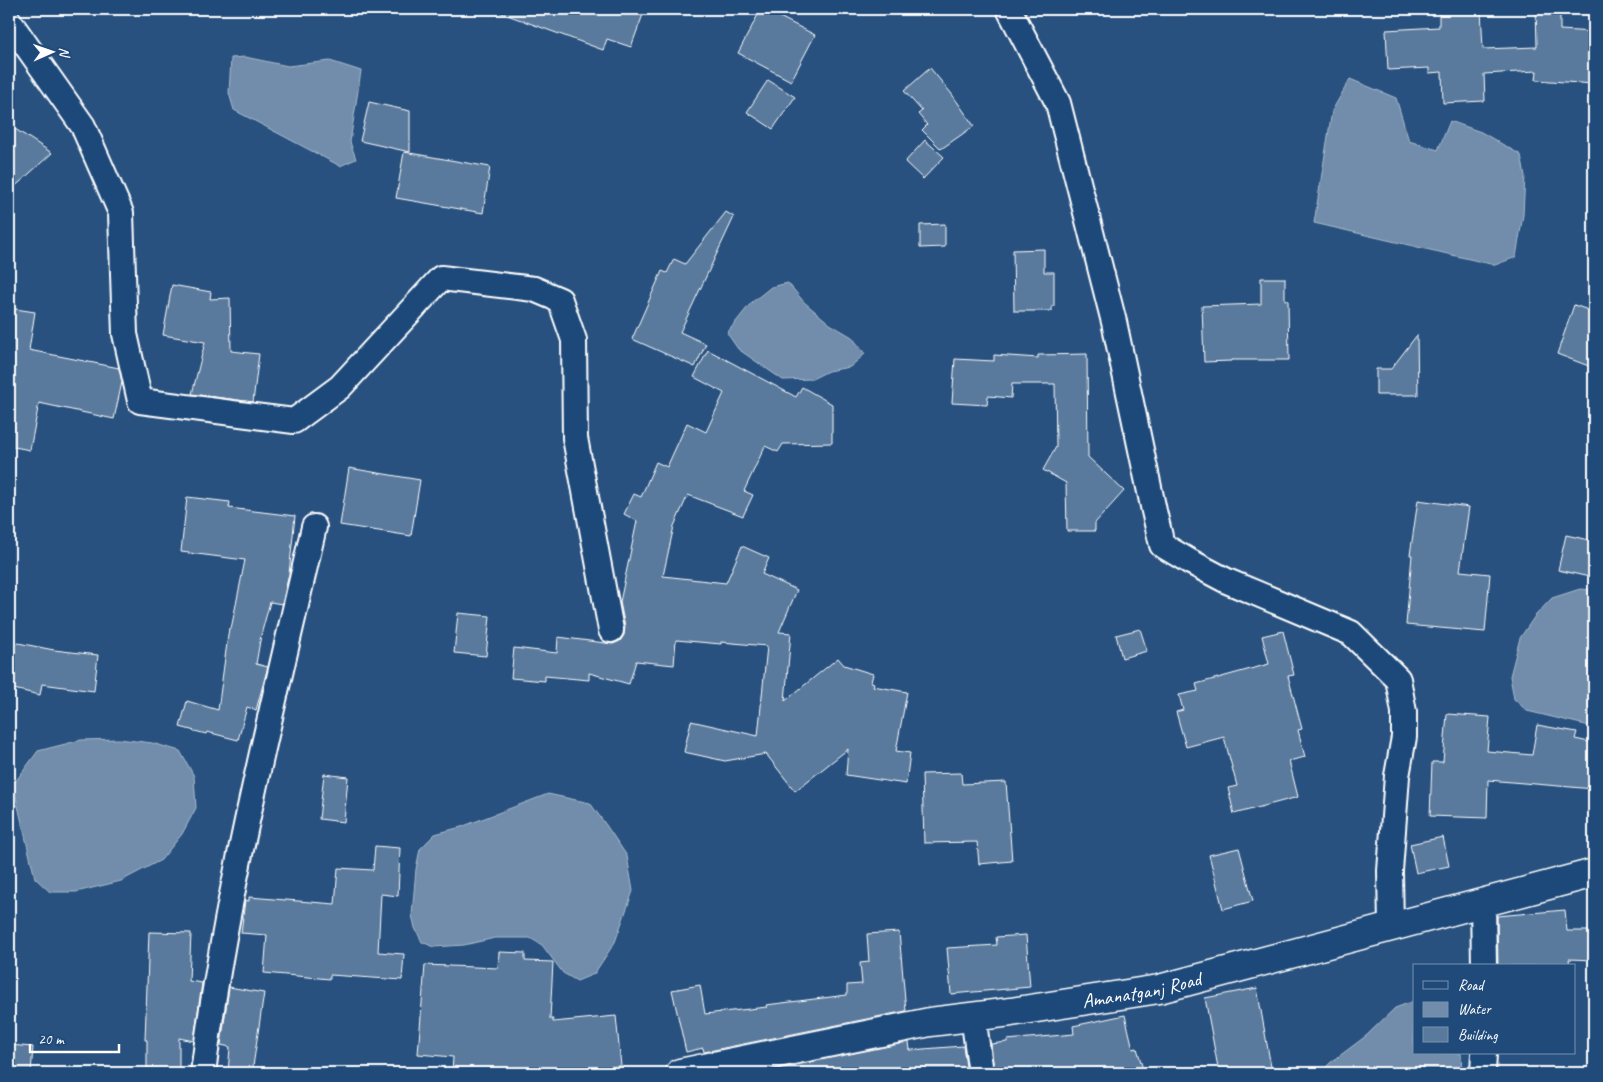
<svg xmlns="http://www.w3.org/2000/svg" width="1603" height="1082" viewBox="0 0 1603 1082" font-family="Caveat,sans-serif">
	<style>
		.water { fill: #718dab; stroke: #aabbcd }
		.building { fill: #5a7a9d; stroke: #fff }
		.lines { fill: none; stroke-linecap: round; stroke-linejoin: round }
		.street-casing { stroke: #fff; stroke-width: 28 }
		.secondary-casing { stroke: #fff; stroke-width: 31 }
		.street { stroke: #1f4a7a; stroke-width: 24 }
		.secondary { stroke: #1f4a7a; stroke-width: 28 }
		.labels { text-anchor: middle; stroke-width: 4; stroke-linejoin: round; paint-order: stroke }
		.street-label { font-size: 20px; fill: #fff; stroke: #1f4a7a }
	</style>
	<rect width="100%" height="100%" fill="#28517f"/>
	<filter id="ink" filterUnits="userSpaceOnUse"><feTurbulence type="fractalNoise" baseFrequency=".02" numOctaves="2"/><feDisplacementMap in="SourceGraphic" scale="10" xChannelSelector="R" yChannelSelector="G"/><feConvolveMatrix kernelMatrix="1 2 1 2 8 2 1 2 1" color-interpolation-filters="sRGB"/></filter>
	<g filter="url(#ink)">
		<g class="water">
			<path d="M 245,57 L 288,66 L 330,61 L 361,71 L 350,142 L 356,159 L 340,166 L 234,110 L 229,93 L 231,58 Z"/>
			<path d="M 1350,79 L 1396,98 L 1409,141 L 1438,150 L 1450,121 L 1481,132 L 1521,155 L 1525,176 L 1523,215 L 1516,257 L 1495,265 L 1314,223 L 1332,111 Z"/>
			<path d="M 788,283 L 804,302 L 830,324 L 852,337 L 865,354 L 850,367 L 828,371 L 812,379 L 783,380 L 738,349 L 727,333 L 751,303 L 771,287 Z"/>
			<path d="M 1580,589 L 1594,590 L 1594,727 L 1527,711 L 1514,699 L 1510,676 L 1520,638 L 1535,616 L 1552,598 Z"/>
			<path d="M 119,739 L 152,743 L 180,751 L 194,776 L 196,808 L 182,834 L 161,860 L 121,881 L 76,892 L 50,892 L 35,878 L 13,785 L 38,751 L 81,740 Z"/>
			<path d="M 548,794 L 590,803 L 606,825 L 627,856 L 633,891 L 615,942 L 594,974 L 577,981 L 563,973 L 542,945 L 530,938 L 495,938 L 464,945 L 434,947 L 422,942 L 415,928 L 412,915 L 416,869 L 420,849 L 435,834 L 461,827 Z"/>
			<path d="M 1414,1001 L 1414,1053 L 1461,1053 L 1462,1073 L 1320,1073 L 1330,1063 L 1366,1036 L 1395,1008 Z"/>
		</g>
		<g class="building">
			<path d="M 499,9 L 645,9 L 631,47 L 607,39 L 603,50 L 499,12 Z"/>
			<path d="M 761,9 L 764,9 L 815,35 L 791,81 L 738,53 Z"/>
			<path d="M 1439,9 L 1481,9 L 1483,49 L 1537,47 L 1536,9 L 1560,9 L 1560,30 L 1594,32 L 1594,84 L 1536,80 L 1537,71 L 1484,74 L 1485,101 L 1443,103 L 1442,72 L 1429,73 L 1429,68 L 1388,70 L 1386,30 L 1439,27 Z"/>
			<path d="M 930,68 L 951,93 L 974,126 L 941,149 L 922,130 L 927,125 L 918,114 L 922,111 L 904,91 Z"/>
			<path d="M 768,80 L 795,97 L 773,129 L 747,112 Z"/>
			<path d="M 369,102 L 410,111 L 410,152 L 360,141 Z"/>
			<path d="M 9,125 L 52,153 L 9,192 Z"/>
			<path d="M 925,140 L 944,157 L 923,179 L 905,162 Z"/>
			<path d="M 404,152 L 490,167 L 483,213 L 396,198 Z"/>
			<path d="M 726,212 L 734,217 L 680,332 L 706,344 L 695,367 L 632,339 L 662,271 L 667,273 L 674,259 L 685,264 Z"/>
			<path d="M 945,224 L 945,247 L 920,248 L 920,225 Z"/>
			<path d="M 1044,249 L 1044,272 L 1054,272 L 1054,306 L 1052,306 L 1052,311 L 1014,311 L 1013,250 Z"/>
			<path d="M 1261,278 L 1285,278 L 1285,300 L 1288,300 L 1289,360 L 1231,360 L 1231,361 L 1204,362 L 1202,306 L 1261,304 Z"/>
			<path d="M 172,285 L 211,292 L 210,299 L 230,298 L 231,351 L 259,354 L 253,402 L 192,394 L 205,342 L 163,335 Z"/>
			<path d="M 1574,305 L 1594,312 L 1594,368 L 1557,354 Z"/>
			<path d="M 9,308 L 35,312 L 29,350 L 119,368 L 122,382 L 114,419 L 39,403 L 30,450 L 9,446 L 9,404 L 11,391 L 9,391 Z"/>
			<path d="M 1417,335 L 1418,395 L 1376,395 L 1376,369 L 1391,369 Z"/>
			<path d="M 708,350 L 796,397 L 802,387 L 832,404 L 832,443 L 783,444 L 778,452 L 765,446 L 744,491 L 753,495 L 743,516 L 688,495 L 674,526 L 663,576 L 726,583 L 742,546 L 769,558 L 762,574 L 797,590 L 779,632 L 791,633 L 785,701 L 838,658 L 844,665 L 873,674 L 871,682 L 874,683 L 873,686 L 907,692 L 896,751 L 910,753 L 906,784 L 846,775 L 848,749 L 795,791 L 766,754 L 725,761 L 684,752 L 691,721 L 758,736 L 767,646 L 721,642 L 721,644 L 676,640 L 674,665 L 636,661 L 629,684 L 589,673 L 589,680 L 545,676 L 545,681 L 511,678 L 514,648 L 557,653 L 558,637 L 613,644 L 620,641 L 624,635 L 625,627 L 620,602 L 637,521 L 624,514 L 634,494 L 641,497 L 656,462 L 667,467 L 687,423 L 706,432 L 724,393 L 694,377 Z"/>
			<path d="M 1087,354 L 1088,457 L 1124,491 L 1095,523 L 1095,531 L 1067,531 L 1066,483 L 1043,470 L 1056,447 L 1055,384 L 1012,384 L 1011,398 L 988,396 L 987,405 L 952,403 L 955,359 L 994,361 L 994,355 L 1038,358 L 1038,355 Z"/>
			<path d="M 349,468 L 420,480 L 411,536 L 340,525 Z"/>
			<path d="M 187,497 L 230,502 L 229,508 L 295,516 L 289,574 L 282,604 L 270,602 L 261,635 L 256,664 L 268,667 L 264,681 L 256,710 L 247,707 L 238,740 L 207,732 L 206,734 L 180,727 L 187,701 L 218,710 L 229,628 L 231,629 L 245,560 L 181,552 Z"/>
			<path d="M 1418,500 L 1469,507 L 1460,571 L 1490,574 L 1485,632 L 1406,625 L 1412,555 L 1410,555 Z"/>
			<path d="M 1566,535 L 1594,541 L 1594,578 L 1558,570 Z"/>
			<path d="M 458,613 L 490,616 L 486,656 L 454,653 Z"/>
			<path d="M 1140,629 L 1147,651 L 1122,658 L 1116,635 Z"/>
			<path d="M 1283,631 L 1294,675 L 1288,676 L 1302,729 L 1298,730 L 1305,757 L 1289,761 L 1298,797 L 1234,814 L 1228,788 L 1237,786 L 1224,737 L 1186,747 L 1176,712 L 1183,710 L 1179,695 L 1198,691 L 1196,684 L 1269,664 L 1262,636 Z"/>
			<path d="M 13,642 L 54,650 L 98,655 L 94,691 L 42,684 L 40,695 L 9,688 L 9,662 Z"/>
			<path d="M 1447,714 L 1490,717 L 1487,751 L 1532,755 L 1537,725 L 1577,732 L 1575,739 L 1594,743 L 1594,789 L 1488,780 L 1487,818 L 1430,816 L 1432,762 L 1443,762 Z"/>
			<path d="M 961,773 L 962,784 L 1006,782 L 1012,861 L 979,864 L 977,842 L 924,843 L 922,774 Z"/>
			<path d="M 324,774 L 348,777 L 344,822 L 319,819 Z"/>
			<path d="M 1443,837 L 1449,866 L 1416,873 L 1410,844 Z"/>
			<path d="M 375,846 L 400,848 L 398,896 L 381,894 L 378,952 L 404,954 L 402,980 L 330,975 L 330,979 L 264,973 L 267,935 L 241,933 L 245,900 L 249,901 L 249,897 L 335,904 L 338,868 L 373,870 Z"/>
			<path d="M 1239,848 L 1253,901 L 1223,909 L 1209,855 Z"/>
			<path d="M 1565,910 L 1567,931 L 1594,931 L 1594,960 L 1569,959 L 1570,966 L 1498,966 L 1497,916 Z"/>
			<path d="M 149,932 L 191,933 L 189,981 L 202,983 L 194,1041 L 179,1038 L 179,1073 L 147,1073 L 147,1040 L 145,1040 Z"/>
			<path d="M 899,932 L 906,1011 L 704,1052 L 703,1048 L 686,1052 L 672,990 L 700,985 L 705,1014 L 767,1007 L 766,1005 L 847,995 L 847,985 L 862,984 L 860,963 L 869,962 L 867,934 Z"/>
			<path d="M 1026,935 L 1030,987 L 951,994 L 947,948 L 997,945 L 996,937 Z"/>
			<path d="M 499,952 L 525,953 L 525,961 L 553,962 L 550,1019 L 553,1019 L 553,1022 L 616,1016 L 621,1066 L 543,1073 L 452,1073 L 453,1057 L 418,1054 L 425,965 L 498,968 Z"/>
			<path d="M 229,987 L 264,993 L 252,1073 L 228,1073 L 230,1047 L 221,1045 Z"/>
			<path d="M 1257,988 L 1271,1067 L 1240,1073 L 1219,1073 L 1205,998 Z"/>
			<path d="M 1125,1015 L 1133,1049 L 1137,1048 L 1144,1073 L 994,1073 L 991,1044 L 1007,1042 L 1007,1040 L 1074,1034 L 1073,1026 Z"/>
			<path d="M 909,1042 L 910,1050 L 963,1046 L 967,1073 L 757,1073 Z"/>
			<path d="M 9,1045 L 33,1047 L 31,1073 L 9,1071 Z"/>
		</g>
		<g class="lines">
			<g class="street-casing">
				<g id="street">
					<path d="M 1009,9 L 1058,103 L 1114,322 L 1154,511 L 1162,545 L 1189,561 L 1227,581 L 1351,633 L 1398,679 L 1404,712 L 1404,737 L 1397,776 L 1390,871 L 1391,928"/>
					<path d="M 9,21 L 83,126 L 121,213 L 125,334 L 140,401 L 294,421 L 340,387 L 441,278 L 534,289 L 560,300 L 574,340 L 575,438 L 611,630"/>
					<path d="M 1483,903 L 1484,966"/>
					<path d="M 973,1016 L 981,1073"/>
					<path d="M 203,1073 C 226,889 273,708 314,527"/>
					<path d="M 1483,1073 L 1484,1053"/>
				</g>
			</g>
			<g class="secondary-casing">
				<g id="secondary">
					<path id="s1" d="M 680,1073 L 930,1022 L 1011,1012 L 1159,989 L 1594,873"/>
				</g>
			</g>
			<use href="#street" class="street"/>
			<use href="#secondary" class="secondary"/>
		</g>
	</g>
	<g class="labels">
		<g class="street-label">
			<text dy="7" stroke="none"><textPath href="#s1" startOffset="469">Amanatganj Road</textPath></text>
		</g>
	</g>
	<rect width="1603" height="1082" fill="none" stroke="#1f4a7a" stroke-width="30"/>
	<rect x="15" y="15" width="1573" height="1052" fill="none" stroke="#fff" stroke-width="2" filter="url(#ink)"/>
	<rect x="1413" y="964" width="162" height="90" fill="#1f4a7a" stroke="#7992af"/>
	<rect x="1423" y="981" width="25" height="8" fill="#1f4a7a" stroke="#7992af"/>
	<text x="1458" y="990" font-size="15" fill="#ffffff">Road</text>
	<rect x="1423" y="1002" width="25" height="15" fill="#718dab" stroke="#7992af"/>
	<text x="1458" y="1014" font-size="15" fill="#ffffff">Water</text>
	<rect x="1423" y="1027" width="25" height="15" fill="#5a7a9d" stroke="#7992af"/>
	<text x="1458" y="1040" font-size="15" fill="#ffffff">Building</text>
	<g transform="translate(52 52) rotate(88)" stroke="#1f4a7a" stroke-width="4" paint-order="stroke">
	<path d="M0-4L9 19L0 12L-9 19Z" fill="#ffffff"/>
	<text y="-8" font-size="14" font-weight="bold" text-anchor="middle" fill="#ffffff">N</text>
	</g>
	<path d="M30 1044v8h89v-8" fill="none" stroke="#ffffff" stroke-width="2.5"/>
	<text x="38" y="1044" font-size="15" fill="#ffffff" stroke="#1f4a7a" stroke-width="4" paint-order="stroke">20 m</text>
</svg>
